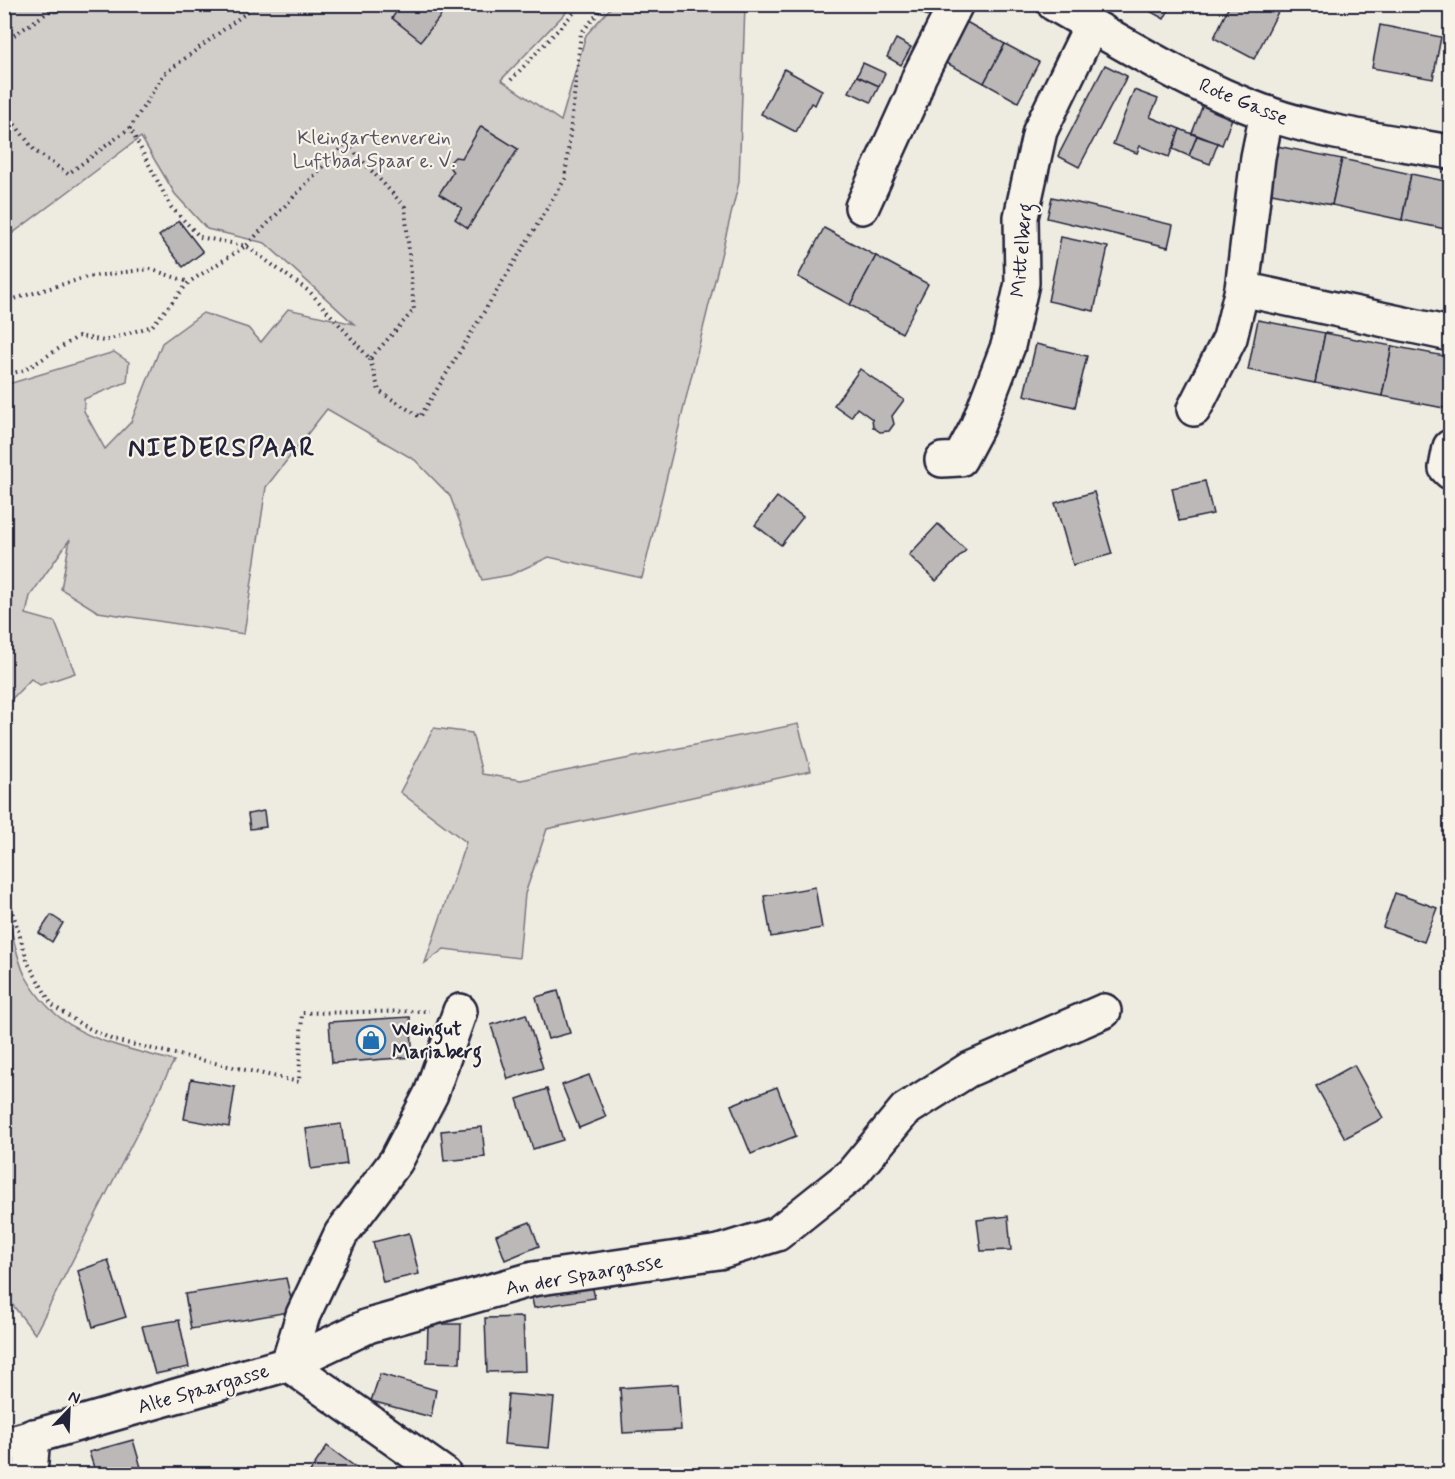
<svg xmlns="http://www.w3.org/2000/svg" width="1455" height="1479" viewBox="0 0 1455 1479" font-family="Mynerve,sans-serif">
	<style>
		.green { fill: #d1cdc9; stroke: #7a7882; stroke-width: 1.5 }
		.building { fill: #bbb8b7; stroke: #22223b; stroke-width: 1.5 }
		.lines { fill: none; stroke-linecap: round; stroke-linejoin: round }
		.minor-casing { stroke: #22223b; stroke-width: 38 }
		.path { stroke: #22223b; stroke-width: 4; stroke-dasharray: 1.5 4.5; stroke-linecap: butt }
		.minor { stroke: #f7f3e8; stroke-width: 33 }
		.labels { text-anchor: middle; stroke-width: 4.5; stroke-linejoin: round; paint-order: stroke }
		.street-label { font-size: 20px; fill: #22223b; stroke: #f7f3e8 }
		.park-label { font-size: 20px; fill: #575566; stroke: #f7f3e8 }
		.poi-label { font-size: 20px; font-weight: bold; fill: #22223b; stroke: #f7f3e8; text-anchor: start }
		.district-label { font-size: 26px; font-weight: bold; letter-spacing: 1.5px; fill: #22223b; stroke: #f7f3e8 }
	</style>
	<rect width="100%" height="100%" fill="#eeebe1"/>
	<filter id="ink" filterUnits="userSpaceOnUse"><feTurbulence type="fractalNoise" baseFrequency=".0167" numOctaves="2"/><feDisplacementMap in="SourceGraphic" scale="12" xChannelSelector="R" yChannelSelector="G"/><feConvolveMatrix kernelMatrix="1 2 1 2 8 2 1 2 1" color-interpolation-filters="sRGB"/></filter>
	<g filter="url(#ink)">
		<g class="green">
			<path d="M 68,4 L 573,5 L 501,80 L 561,121 L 586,35 L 613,5 L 745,5 L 739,182 L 642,578 L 549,557 L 510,575 L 482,580 L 450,496 L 415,460 L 327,409 L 266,487 L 244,634 L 98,612 L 61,589 L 70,539 L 30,596 L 26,614 L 55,622 L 75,673 L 40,685 L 31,679 L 5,706 L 5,385 L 114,352 L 129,362 L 127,382 L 84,399 L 84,411 L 105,449 L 131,422 L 162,343 L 203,313 L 248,328 L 261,342 L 288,309 L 354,324 L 265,243 L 207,229 L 175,194 L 141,137 L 5,239 L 5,5 L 50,5 L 55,13 Z"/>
			<path d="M 798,724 L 811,771 L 547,829 L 525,894 L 519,958 L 444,949 L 425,963 L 466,842 L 400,792 L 434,728 L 472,733 L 482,774 L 521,780 Z"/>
			<path d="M 7,915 C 13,933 17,961 26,977 C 60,1038 113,1044 174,1061 L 35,1334 L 5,1295 L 4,916 Z"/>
		</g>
		<g class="building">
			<path d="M 402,4 L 450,4 L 421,41 L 392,18 Z"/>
			<path d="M 906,4 L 919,4 L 916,10 Z"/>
			<path d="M 919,4 L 943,4 L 935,20 L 916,10 Z"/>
			<path d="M 1137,4 L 1172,4 L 1164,19 Z"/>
			<path d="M 1230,4 L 1282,4 L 1254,59 L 1214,38 Z"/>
			<path d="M 963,20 L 1005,44 L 984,83 L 941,60 Z"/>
			<path d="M 1380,25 L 1441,37 L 1433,79 L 1372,68 Z"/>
			<path d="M 896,39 L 911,47 L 901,65 L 887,57 Z"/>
			<path d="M 1005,44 L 1039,62 L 1018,102 L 984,83 Z"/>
			<path d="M 863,63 L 885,73 L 879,86 L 857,76 Z"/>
			<path d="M 1105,65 L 1127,76 L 1079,167 L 1058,156 Z"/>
			<path d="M 784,69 L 822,90 L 815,105 L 811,103 L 796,132 L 761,114 Z"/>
			<path d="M 857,76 L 879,86 L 871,102 L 849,92 Z"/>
			<path d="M 1134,90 L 1158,99 L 1150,117 L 1180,129 L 1169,157 L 1140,146 L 1137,153 L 1113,144 Z"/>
			<path d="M 1204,102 L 1234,113 L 1222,145 L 1192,133 Z"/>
			<path d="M 481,126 L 518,149 L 468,228 L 455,219 L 462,208 L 439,194 L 453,172 L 450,168 L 451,161 L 455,157 L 462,158 Z"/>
			<path d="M 1180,129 L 1197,136 L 1189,156 L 1173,149 Z"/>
			<path d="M 1197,136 L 1218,143 L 1210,164 L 1189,156 Z"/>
			<path d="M 1272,145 L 1342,159 L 1332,205 L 1262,191 Z"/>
			<path d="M 1342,159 L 1411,174 L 1402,220 L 1332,205 Z"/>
			<path d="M 1411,174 L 1450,182 L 1450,230 L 1402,220 Z"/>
			<path d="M 1052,197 L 1173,225 L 1168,247 L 1047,218 Z"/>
			<path d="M 179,221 L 203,252 L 183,267 L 159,236 Z"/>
			<path d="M 824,228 L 876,256 L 850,305 L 798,277 Z"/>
			<path d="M 1061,237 L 1108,247 L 1094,311 L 1048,301 Z"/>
			<path d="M 876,256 L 928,284 L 902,333 L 850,305 Z"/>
			<path d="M 1258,320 L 1325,333 L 1315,383 L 1248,370 Z"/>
			<path d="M 1325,333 L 1392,346 L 1382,396 L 1315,383 Z"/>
			<path d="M 1036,344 L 1087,356 L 1075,407 L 1024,395 Z"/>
			<path d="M 1392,346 L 1450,357 L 1449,409 L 1382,396 Z"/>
			<path d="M 860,369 L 904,400 L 892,416 L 894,424 L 889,431 L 880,432 L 873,427 L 872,419 L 857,408 L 851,417 L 834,405 Z"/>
			<path d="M 1205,481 L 1213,514 L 1179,521 L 1172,488 Z"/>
			<path d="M 1094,492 L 1112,554 L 1073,565 L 1055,503 Z"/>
			<path d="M 777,497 L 803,517 L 781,545 L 755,525 Z"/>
			<path d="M 938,524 L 966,550 L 936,581 L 909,555 Z"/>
			<path d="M 264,811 L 266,827 L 250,829 L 248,814 Z"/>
			<path d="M 815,887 L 822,928 L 771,937 L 764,896 Z"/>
			<path d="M 1395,893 L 1437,908 L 1424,942 L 1383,927 Z"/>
			<path d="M 51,915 L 63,923 L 52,942 L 39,933 Z"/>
			<path d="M 558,991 L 570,1033 L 548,1039 L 536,997 Z"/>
			<path d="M 526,1014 L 543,1068 L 508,1079 L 491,1025 Z"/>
			<path d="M 410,1017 L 413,1057 L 332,1063 L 329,1022 Z"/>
			<path d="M 1354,1065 L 1383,1118 L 1345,1138 L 1316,1086 Z"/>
			<path d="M 589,1075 L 606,1117 L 579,1128 L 562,1085 Z"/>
			<path d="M 191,1079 L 235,1087 L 229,1127 L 184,1119 Z"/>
			<path d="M 777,1087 L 796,1136 L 751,1154 L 731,1105 Z"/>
			<path d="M 547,1089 L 563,1140 L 533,1149 L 517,1099 Z"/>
			<path d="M 341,1124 L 347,1164 L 311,1169 L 306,1129 Z"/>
			<path d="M 482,1127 L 485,1157 L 444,1161 L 441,1131 Z"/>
			<path d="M 1008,1216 L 1011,1250 L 981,1251 L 977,1220 Z"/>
			<path d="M 530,1222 L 539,1246 L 505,1260 L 496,1235 Z"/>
			<path d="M 409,1233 L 419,1274 L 383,1282 L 373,1242 Z"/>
			<path d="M 108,1260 L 126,1317 L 93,1327 L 78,1271 Z"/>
			<path d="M 590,1276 L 595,1298 L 534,1308 L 529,1286 Z"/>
			<path d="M 286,1278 L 294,1311 L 191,1329 L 185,1294 Z"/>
			<path d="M 523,1317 L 525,1371 L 487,1372 L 485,1318 Z"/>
			<path d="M 179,1320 L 189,1367 L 155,1374 L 142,1326 Z"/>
			<path d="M 428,1324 L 461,1324 L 460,1363 L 427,1362 Z"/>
			<path d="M 380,1374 L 436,1390 L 431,1417 L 371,1401 Z"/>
			<path d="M 678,1384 L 681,1430 L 623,1433 L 620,1388 Z"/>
			<path d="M 508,1394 L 554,1398 L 549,1448 L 504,1444 Z"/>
			<path d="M 133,1440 L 143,1474 L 96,1474 L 89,1452 Z"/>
			<path d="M 327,1446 L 365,1474 L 311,1474 L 309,1473 Z"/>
		</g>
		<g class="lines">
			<g class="minor-casing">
				<g id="minor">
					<path d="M 1054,4 C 1123,43 1191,86 1266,113 C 1325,134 1389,141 1450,152"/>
					<path d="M 862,207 L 912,97 L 919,77 L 956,4"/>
					<path d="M 1242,289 L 1450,334"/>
					<path d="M 1194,409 L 1230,338 L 1242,289 L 1258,157 L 1267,113"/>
					<path d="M 1450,447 L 1446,468 L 1450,472"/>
					<path d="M 942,460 L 960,459 L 977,427 L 1008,346 L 1022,283 L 1021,217 L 1040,131 L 1091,26"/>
					<path d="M 288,1364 L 368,1326 L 533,1279 L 719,1252 L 777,1234 L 852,1174 L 905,1110 L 968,1070 L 1104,1011"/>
					<path d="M 288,1364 L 303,1315 L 341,1234 L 396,1161 L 431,1094 L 460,1011"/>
					<path d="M 4,1445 L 288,1364 L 444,1474"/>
					<path d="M 30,1474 L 33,1436"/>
				</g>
			</g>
			<g class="path">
				<path d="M 4,35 L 8,40"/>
				<path d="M 4,42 L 60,4"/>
				<path d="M 511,80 L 582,4"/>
				<path d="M 4,110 L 35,151 L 68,174 L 130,128 L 164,74 L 258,4"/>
				<path d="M 4,302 L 87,277 L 150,269 L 189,282"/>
				<path d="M 370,359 L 379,391 L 420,417 L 565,179 L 581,33 L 606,4"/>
				<path d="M 4,375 L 25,370 L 79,336 L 104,341 L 152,326 L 189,282 L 246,246 L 310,292 L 370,359 L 414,310 L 405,207 L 346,143 L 246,246 L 200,237 L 171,207 L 130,128"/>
				<path d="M 4,884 L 28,963 L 52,1005 L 82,1025 L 113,1040 L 299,1082 L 302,1013 L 429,1011"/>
			</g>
			<use href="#minor" class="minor"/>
		</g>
	</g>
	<defs>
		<g id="shop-ring" transform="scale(1.5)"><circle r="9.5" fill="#f7f3e8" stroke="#1f6fb2" stroke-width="1.5"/><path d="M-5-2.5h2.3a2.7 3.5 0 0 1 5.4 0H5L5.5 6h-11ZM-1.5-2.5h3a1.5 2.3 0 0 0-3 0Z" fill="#1f6fb2"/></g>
	</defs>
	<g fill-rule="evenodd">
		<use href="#shop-ring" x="371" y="1040"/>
	</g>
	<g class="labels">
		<g class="street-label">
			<text transform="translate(1244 101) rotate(22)" y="7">Rote Gasse</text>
			<text transform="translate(1021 250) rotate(-85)" y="7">Mittelberg</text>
			<text transform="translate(584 1274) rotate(-10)" y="7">An der Spaargasse</text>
			<text transform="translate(203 1388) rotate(-16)" y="7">Alte Spaargasse</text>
		</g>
		<g class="park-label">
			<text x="374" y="144">Kleingartenverein<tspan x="374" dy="23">Luftbad Spaar e. V.</tspan></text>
		</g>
		<g class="poi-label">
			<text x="392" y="1035">Weingut<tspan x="392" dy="23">Mariaberg</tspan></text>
		</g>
		<g class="district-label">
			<text x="222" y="456">NIEDERSPAAR</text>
		</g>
	</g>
	<rect width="1455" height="1479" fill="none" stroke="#f7f3e8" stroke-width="24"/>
	<rect x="12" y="12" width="1431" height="1455" fill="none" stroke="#22223b" stroke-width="2" filter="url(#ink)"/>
	<g transform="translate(69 1410) rotate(23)" stroke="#f7f3e8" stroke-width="4.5" paint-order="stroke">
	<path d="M0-4.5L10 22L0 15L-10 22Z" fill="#22223b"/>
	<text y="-9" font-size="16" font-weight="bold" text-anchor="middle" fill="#22223b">N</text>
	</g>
</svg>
